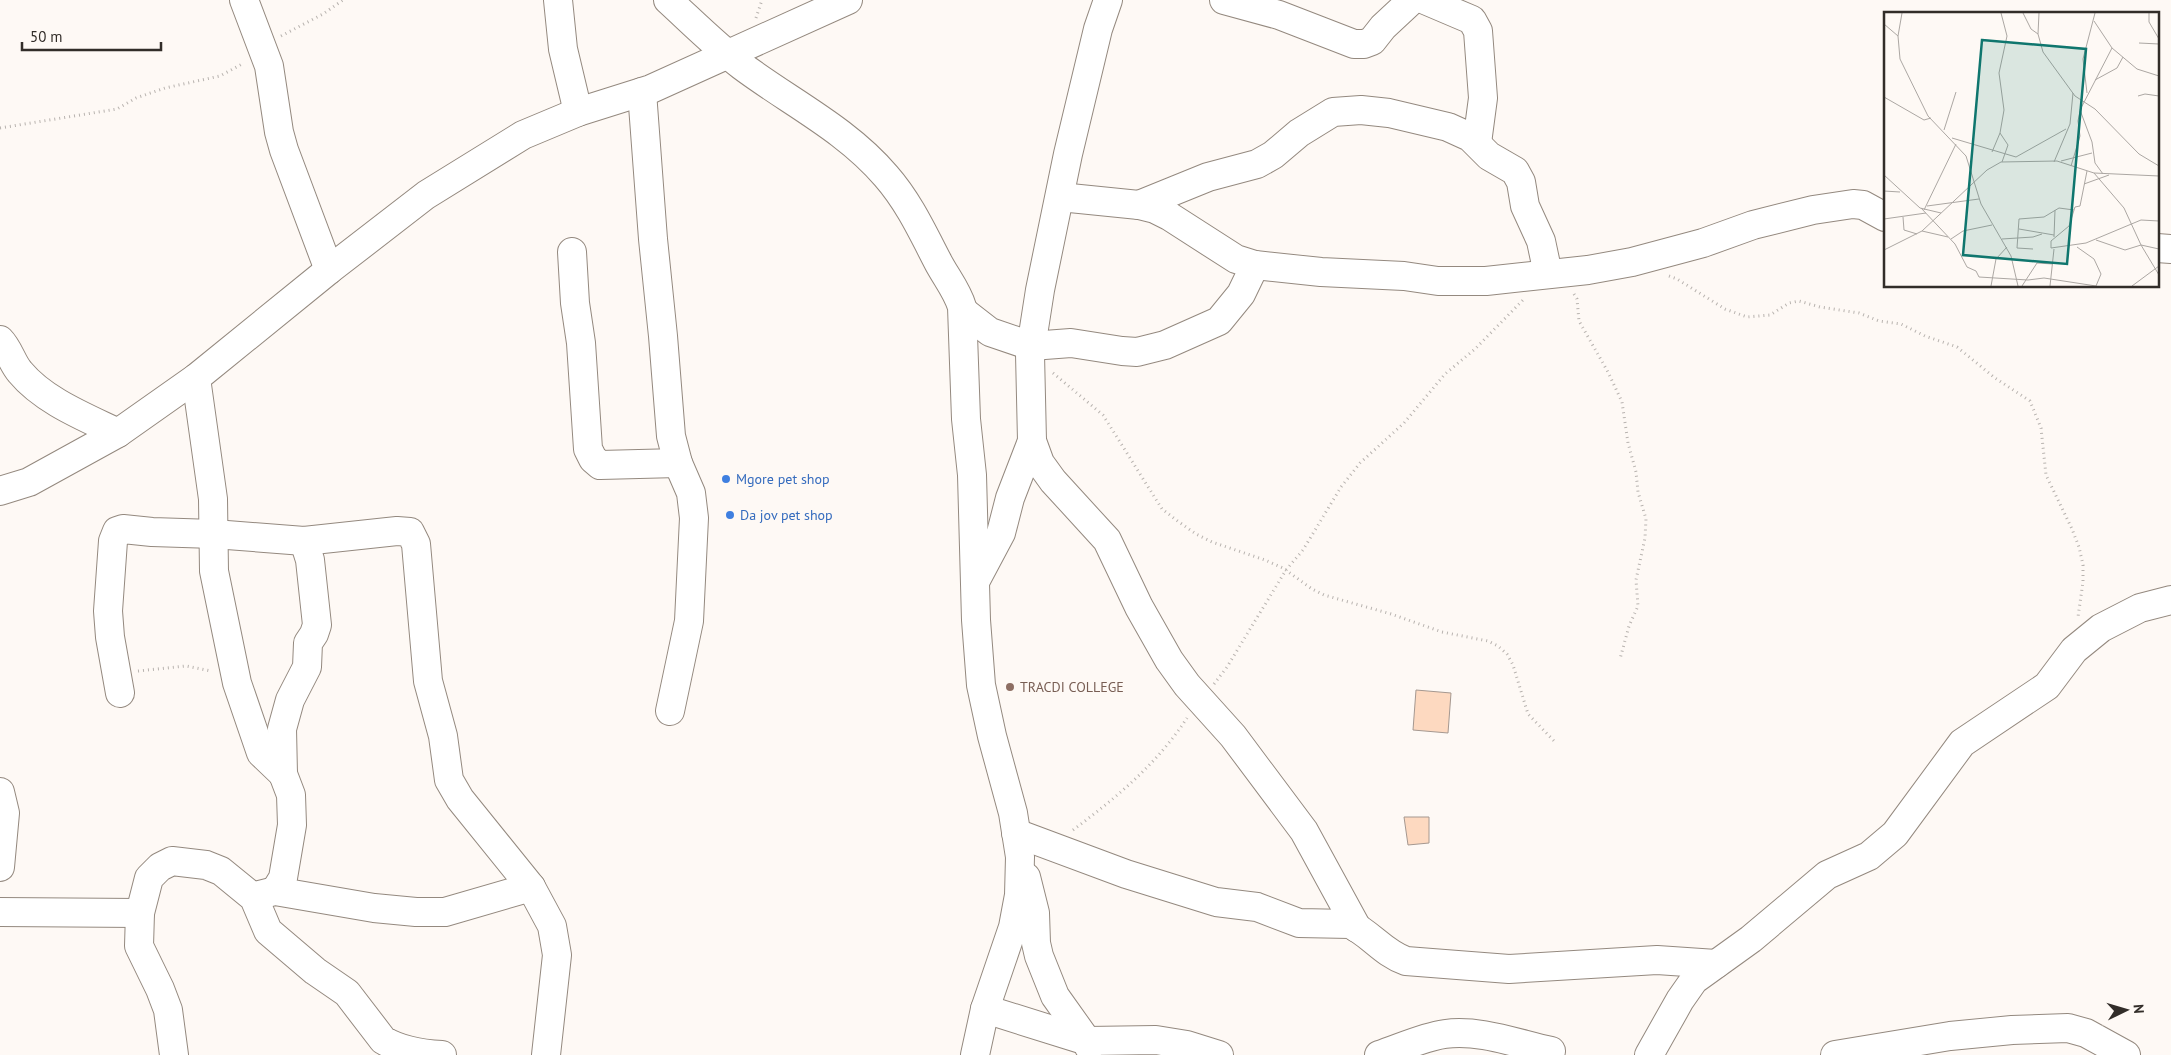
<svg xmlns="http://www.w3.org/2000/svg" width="2171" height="1055" viewBox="0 0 2171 1055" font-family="'PT Sans',sans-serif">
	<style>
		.building { fill: #fdd9c0; stroke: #a59890 }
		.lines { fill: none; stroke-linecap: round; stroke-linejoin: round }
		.minor-casing { stroke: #94897f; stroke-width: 30 }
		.path { stroke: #b8b3af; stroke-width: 3; stroke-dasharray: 1 4; stroke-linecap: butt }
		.minor { stroke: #fff; stroke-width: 28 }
		.shop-dot { fill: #3f7fe0; stroke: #fef9f5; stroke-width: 2 }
		.education-dot { fill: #8d6e63; stroke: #fef9f5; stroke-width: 2 }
		.labels { text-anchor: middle; stroke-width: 5; stroke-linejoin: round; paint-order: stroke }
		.shop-label { font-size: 14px; fill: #366cbe; stroke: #fef9f5; text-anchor: start }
		.education-label { font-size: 14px; fill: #785e54; stroke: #fef9f5; text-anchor: start }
		.inset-road { fill: none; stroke: #aca7a3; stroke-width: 1 }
		.view { fill: #0f766e; fill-opacity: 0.15; stroke: #0f766e; stroke-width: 2.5 }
		.inset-edge { fill: none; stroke: #322d29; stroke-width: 2.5 }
	</style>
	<rect width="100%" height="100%" fill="#fef9f5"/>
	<g class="building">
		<path d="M 1416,690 L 1451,693 L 1448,733 L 1413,730 Z"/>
		<path d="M 1404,817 L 1429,817 L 1429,843 L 1408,845 Z"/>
	</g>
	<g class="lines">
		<g class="minor-casing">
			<g id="minor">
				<path d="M 244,0 L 269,66 L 279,132 L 284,150 L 329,270"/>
				<path d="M 558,0 L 563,49 L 578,112"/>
				<path d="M 668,0 C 692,22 716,46 742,66 C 790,102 846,129 886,176 C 908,201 922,231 937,260 C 945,276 957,290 962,307 L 966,419 L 972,475 L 976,620 L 981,685 L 992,736 L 1013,813 L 1020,857 L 1019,895 L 1013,927 L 985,1009 L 975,1055"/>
				<path d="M 1108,0 L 1098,29 L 1068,154 L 1040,290 L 1030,354 L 1032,441 L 1040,463 L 1053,481 L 1107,540 L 1139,607 L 1169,660 L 1187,685 L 1233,736 L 1304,831 L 1357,928"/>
				<path d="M 1224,0 L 1279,15 L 1354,44 L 1364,44 L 1372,41 L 1383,27 L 1412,0"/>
				<path d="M 1425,0 L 1472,20 L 1478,31 L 1483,98 L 1477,143"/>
				<path d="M 642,92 L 653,239 L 663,336 L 671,436 L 678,463 L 691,493 L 694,518 L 689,621 L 670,711"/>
				<path d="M 1060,197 L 1139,205 L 1155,209 L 1169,216 L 1236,259 L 1255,265 L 1321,272 L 1404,276 L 1438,281 L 1486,281 L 1588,270 L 1632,262 L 1703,243 L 1753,225 L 1813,210 L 1853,204 L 1863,205 L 1885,217"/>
				<path d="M 1139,205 L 1208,177 L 1257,164 L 1273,155 L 1299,133 L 1333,112 L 1361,110 L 1389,113 L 1448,127 L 1470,137 L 1489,156 L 1515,171 L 1521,182 L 1525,206 L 1541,241 L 1548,274"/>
				<path d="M 2157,248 L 2171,249"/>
				<path d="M 572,252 L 575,303 L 581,343 L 588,449 L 593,459 L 600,465 L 678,463"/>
				<path d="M 963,311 L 990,332 L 1031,346 L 1071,343 L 1122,351 L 1137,352 L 1165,345 L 1219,321 L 1241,294 L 1255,265"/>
				<path d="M 0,340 C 9,349 12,363 20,372 C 44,401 85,417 118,433"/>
				<path d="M 196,378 L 213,499 L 214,571 L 237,683 L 261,753 L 283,774"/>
				<path d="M 0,491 L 29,482 L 118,433 L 196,378 L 329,270 L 426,195 L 523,135 L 578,112 L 651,89 L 848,0"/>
				<path d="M 976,580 L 1001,533 L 1010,498 L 1032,441"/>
				<path d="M 120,693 L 110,637 L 108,611 L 113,541 L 117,531 L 123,529 L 152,532 L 214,534 L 304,541 L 397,531 L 410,532 L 416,544 L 428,681 L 443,736 L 449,780 L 460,799 L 531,887 L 552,926 L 557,955 L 546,1055"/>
				<path d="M 0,792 L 5,813 L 0,867"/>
				<path d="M 1016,833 L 1126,874 L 1216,902 L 1257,907 L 1299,923 L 1350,924 C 1371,934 1383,953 1406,961 L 1509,969 L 1657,960 L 1716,964"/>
				<path d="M 1026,877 L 1035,913 L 1036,943 L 1039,956 L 1055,996 L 1087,1041 L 1089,1047"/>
				<path d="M 275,891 L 283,878 L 292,825 L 291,795 L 283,774 L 282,729 L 290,700 L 307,667 L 308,643 L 314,634 L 317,625 L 310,560 L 304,541"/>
				<path d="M 259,895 L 275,891 L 374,908 L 416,912 L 445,912 L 531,887"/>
				<path d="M 0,912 L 140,913"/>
				<path d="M 985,1009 L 1087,1041 L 1156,1040 L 1187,1045 L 1219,1055"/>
				<path d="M 174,1055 L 168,1010 L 160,989 L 139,946 L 140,913 L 149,878 L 160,867 L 172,861 L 206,865 L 221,871 L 254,898 L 268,931 L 315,971 L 347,993 L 383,1040 C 401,1051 422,1054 442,1055"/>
				<path d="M 1379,1055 C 1400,1048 1423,1037 1445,1034 C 1479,1029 1518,1044 1551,1051"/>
				<path d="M 1649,1055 L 1680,1000 L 1694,980 L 1751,939 L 1827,875 L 1869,856 L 1895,834 L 1962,743 L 2047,686 L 2074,650 L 2101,628 L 2140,608 L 2171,600"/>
				<path d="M 1835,1055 L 1950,1036 L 2012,1030 L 2068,1028 L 2086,1033 L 2126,1055"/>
			</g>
		</g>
		<g class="path">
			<path d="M 756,18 L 762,0"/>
			<path d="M 281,36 L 323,14 L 343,0"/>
			<path d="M 0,128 L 117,109 L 136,98 L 165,88 L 220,76 L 244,63"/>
			<path d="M 1669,276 L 1677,279 L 1725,309 L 1747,317 L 1770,315 L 1789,303 L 1799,301 L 1820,307 L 1859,313 L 1879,321 L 1901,324 L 1925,336 L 1957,347 L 1995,378 L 2030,401 L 2041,428 L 2046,475 L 2072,529 L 2079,547 L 2083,565 L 2083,582 L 2078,617"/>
			<path d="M 1574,294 L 1577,299 L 1579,321 L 1608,372 L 1622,402 L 1628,443 L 1636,472 L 1638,492 L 1646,519 L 1645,538 L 1636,580 L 1638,606 L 1629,626 L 1620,659"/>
			<path d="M 1053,373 L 1103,415 L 1162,509 L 1179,522 L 1196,534 L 1212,542 L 1265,560 L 1283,568 L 1312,589 L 1324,595 L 1391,614 L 1442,632 L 1488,641 L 1498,646 L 1507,654 L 1513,665 L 1528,714 L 1556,743"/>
			<path d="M 138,671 L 186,666 L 211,671"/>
			<path d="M 1214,684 L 1227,667 L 1286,570 L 1303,550 L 1341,487 L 1360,463 L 1404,423 L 1445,374 L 1475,349 L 1523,300"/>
			<path d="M 1073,830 C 1116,798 1157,764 1187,718"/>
		</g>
		<use href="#minor" class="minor"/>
	</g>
	<g class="shop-dot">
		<circle cx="726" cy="479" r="5"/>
		<circle cx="730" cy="515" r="5"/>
	</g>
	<circle class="education-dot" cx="1010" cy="687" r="5"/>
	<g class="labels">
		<g class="shop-label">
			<text x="736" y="484">Mgore pet shop</text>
			<text x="740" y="520">Da jov pet shop</text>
		</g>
		<g class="education-label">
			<text x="1020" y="692">TRACDI COLLEGE</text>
		</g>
	</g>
	<g transform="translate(1884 12)">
		<rect width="275" height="275" fill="#fef9f5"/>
		<path class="inset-road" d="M 18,1 L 14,24 L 16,47 L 44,104 L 82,144 L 97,192 L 127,244 L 134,274M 139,1 L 147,17 L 154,22 L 159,40 L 191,84 L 211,97 L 255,142 L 275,154M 265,1 L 265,10 L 275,27M 210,9 L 228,36 L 253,57 L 275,64M 0,12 L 14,24M 154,22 L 155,1M 255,31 L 275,32M 211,68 L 233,56 L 239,45M 203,81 L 199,47 L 211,1M 254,84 L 261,82 L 275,84M 0,85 L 40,108 L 47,106M 60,118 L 72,80M 116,121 L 124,133 L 118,150M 68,126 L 132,145 L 182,117M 108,140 L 116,121 L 120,98 L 115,61 L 123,24 L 117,1M 177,149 L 208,141M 170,150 L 186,112 L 189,81M 187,154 L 196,124 L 194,109 L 196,99M 203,159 L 196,194 L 191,195 L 185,214 L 167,229 L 167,236 L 202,231 L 257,208 L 275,209M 210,161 L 240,196 L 257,233 L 275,237M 219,162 L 211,151 L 208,130 L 196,98 L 228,36M 0,163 L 36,196 L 57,201M 200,172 L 225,163M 0,179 L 16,180M 43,194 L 95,187M 37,196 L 71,232 L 83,255 L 92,259 L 95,265 L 144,268 L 160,266 L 212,274M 40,198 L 72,132M 19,205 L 20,218 L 33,222M 0,207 L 42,201M 135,217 L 170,223M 38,219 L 64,225M 170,225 L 171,198M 67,227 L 79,219 L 108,213M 118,227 L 149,225 L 158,222M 212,228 L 241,238 L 257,233 L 275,263M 193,235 L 210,247 L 217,262 L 212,274M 149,237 L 133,236 L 135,207 L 160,205 L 175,196 L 190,198M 0,238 L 38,219 L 103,158 L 117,150 L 173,149 L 210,161 L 275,164M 107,274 L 112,247 L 123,235M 138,274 L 153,251 L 169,252M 166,274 L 170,237M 248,274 L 275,254"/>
		<path class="view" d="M 98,28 L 202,37 L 183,252 L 79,243 Z"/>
		<rect width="275" height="275" class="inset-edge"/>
	</g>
	<g transform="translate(2126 1010) rotate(85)" stroke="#fef9f5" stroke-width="4" paint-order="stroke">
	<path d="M0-4L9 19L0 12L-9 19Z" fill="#322d29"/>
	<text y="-8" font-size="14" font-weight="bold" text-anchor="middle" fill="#322d29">N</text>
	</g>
	<path d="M22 42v8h139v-8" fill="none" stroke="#322d29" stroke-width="2.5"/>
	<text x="30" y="42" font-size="15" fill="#322d29" stroke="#fef9f5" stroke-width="4" paint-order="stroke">50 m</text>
</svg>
